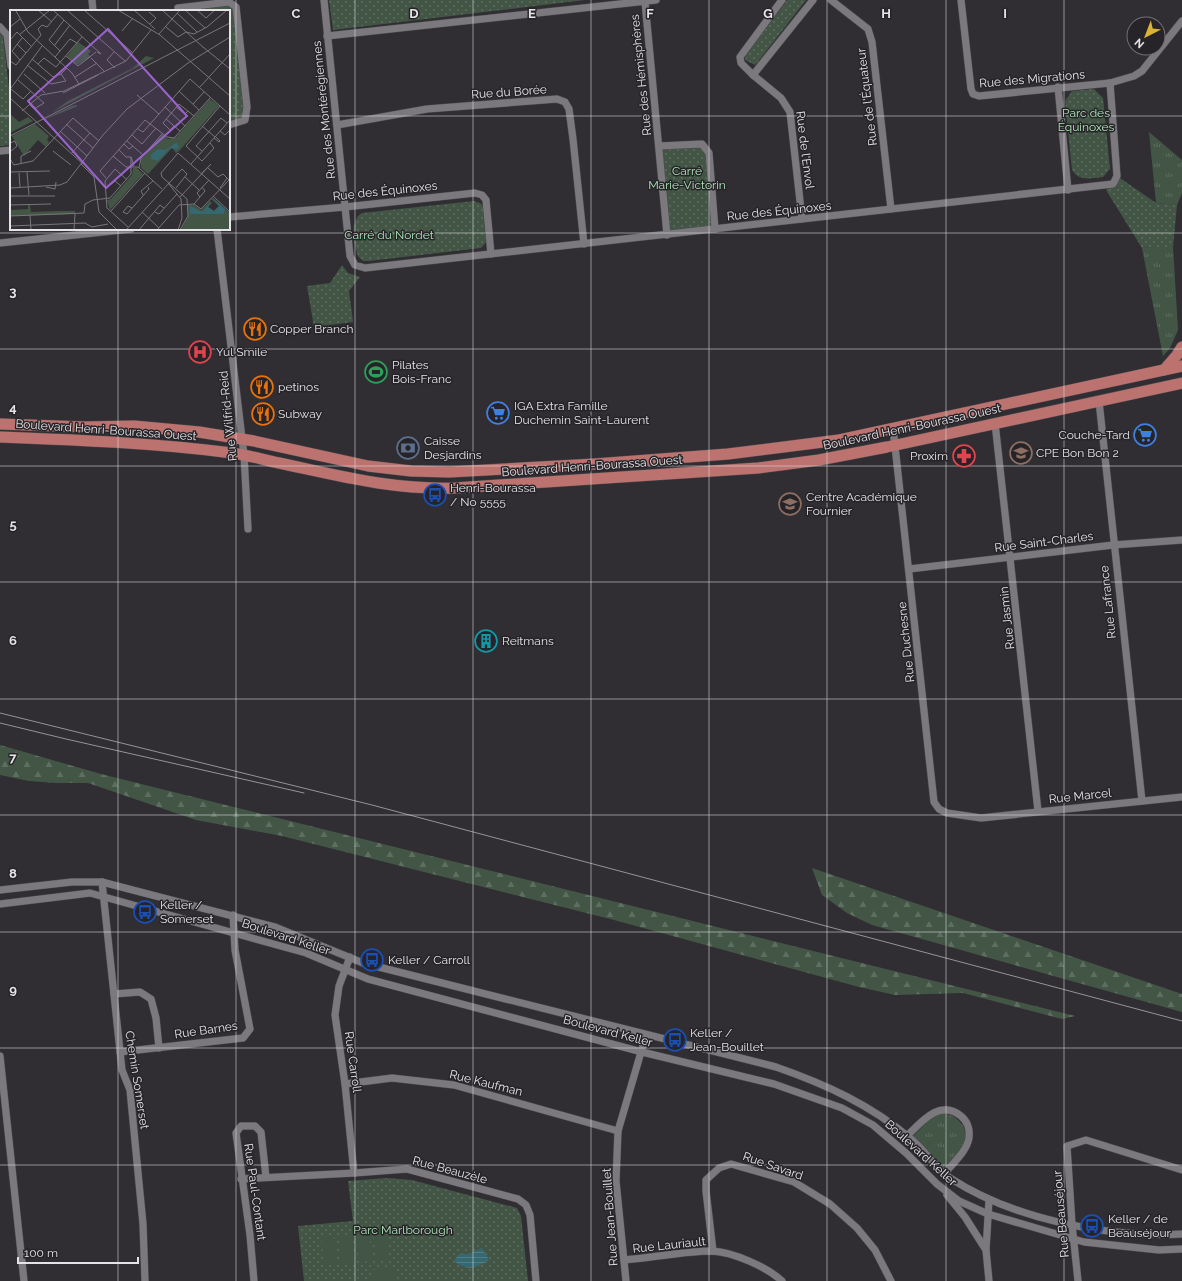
<svg xmlns="http://www.w3.org/2000/svg" width="1182" height="1281" viewBox="0 0 1182 1281" font-family="Raleway,sans-serif">
	<style>
		.grass { fill: url(#grass-tufts) }
		.forest { fill: url(#forest-firs) }
		.park { fill: url(#park-dots) }
		.pitch { fill: #435646 }
		.water { fill: url(#water-rules) }
		.lines { fill: none; stroke-linecap: round; stroke-linejoin: round }
		.street-casing { stroke: #4d4b4f; stroke-width: 8 }
		.primary-casing { stroke: #4d4b4f; stroke-width: 12 }
		.street { stroke: #7b797d; stroke-width: 7 }
		.primary { stroke: #bc726f; stroke-width: 11 }
		.tram { stroke: #959397; stroke-width: 1 }
		.grid { fill: none; stroke: #e4e3e6; stroke-width: 1; stroke-opacity: 0.55 }
		.labels { text-anchor: middle; stroke-width: 3; stroke-linejoin: round; paint-order: stroke }
		.street-label { font-size: 12px; fill: #e4e3e6; stroke: #262428 }
		.park-label { font-size: 12px; fill: #aee6b7; stroke: #262428 }
		.poi-label { font-size: 12px; fill: #e4e3e6; stroke: #262428; text-anchor: start }
		.inset-road { fill: none; stroke: #78767a; stroke-width: 1 }
		.view { fill: #9a63cb; fill-opacity: 0.15; stroke: #9a63cb; stroke-width: 2 }
		.inset-edge { fill: none; stroke: #e4e3e6; stroke-width: 2 }
		.grid-label { font-size: 13px; text-anchor: middle; font-weight: bold; fill: #e4e3e6; stroke: #262428; stroke-width: 3; stroke-linejoin: round; paint-order: stroke }
	</style>
	<defs>
		<pattern id="grass-tufts" width="24" height="20" patternUnits="userSpaceOnUse"><rect width="24" height="20" fill="#435646"/><path d="M3 7l-1-3M5 7V3M7 7l1-3M15 17l-1-3M17 17v-4M19 17l1-3" fill="none" stroke="#5e6e61"/></pattern>
		<pattern id="forest-firs" width="22" height="20" patternUnits="userSpaceOnUse"><rect width="22" height="20" fill="#435646"/><path d="M5 1l3.5 6h-7zM16 11l3.5 6h-7z" fill="#5e6e61"/></pattern>
		<pattern id="park-dots" width="8" height="8" patternUnits="userSpaceOnUse"><rect width="8" height="8" fill="#435646"/><path d="M2 2h.1M6 6h.1" fill="none" stroke="#5e6e61" stroke-width="1.8" stroke-linecap="round"/></pattern>
		<pattern id="water-rules" width="6" height="5" patternUnits="userSpaceOnUse"><rect width="6" height="5" fill="#366872"/><path d="M0 2.5h6" fill="none" stroke="#537d86"/></pattern>
	</defs>
	<rect width="100%" height="100%" fill="#302e32"/>
	<g class="grass">
		<path d="M 1149,132 L 1182,160 L 1182,193 L 1177,205 L 1156,203 Z"/>
		<path d="M 1173,246 L 1178,330 L 1170,348 L 1163,356 L 1142,248 Z"/>
		<path d="M 943,1113 C 961,1116 972,1132 961,1149 C 957,1156 950,1163 945,1169 L 913,1136 L 935,1114 Z"/>
	</g>
	<g class="forest">
		<path d="M 0,745 L 101,774 L 1075,1016 L 1062,1019 L 963,993 L 895,995 L 859,987 L 614,920 L 282,836 L 196,820 L 88,783 L 56,783 L 29,781 L 0,775 Z"/>
		<path d="M 812,868 L 1182,994 L 1182,1012 L 872,925 L 847,913 L 822,895 Z"/>
	</g>
	<g class="park">
		<path d="M 329,0 L 585,0 L 333,30 Z"/>
		<path d="M 787,0 L 806,0 L 757,63 L 755,65 L 745,60 L 746,54 Z"/>
		<path d="M 229,2 L 236,7 L 245,120 L 229,125 L 229,11 L 179,11 Z"/>
		<path d="M 0,33 L 3,37 L 11,105 L 11,145 L 0,146 Z"/>
		<path d="M 1094,89 L 1103,98 L 1110,169 L 1103,177 C 1090,178 1080,182 1072,170 L 1065,101 L 1072,91 Z"/>
		<path d="M 702,144 L 709,153 L 715,229 L 667,235 L 659,146 Z"/>
		<path d="M 1120,178 L 1156,203 L 1177,205 L 1173,247 L 1142,248 L 1106,190 Z"/>
		<path d="M 474,201 L 480,203 L 484,207 L 487,241 L 481,248 L 369,261 L 363,261 L 358,256 C 354,245 349,220 362,213 Z"/>
		<path d="M 342,265 L 348,273 L 360,277 L 349,291 L 353,322 L 314,327 L 307,286 L 330,283 Z"/>
		<path d="M 387,1178 L 412,1180 L 517,1208 L 521,1216 L 528,1281 L 304,1281 L 298,1226 L 353,1221 L 348,1181 Z"/>
	</g>
	<g class="pitch">
		<path d="M 386,1231 L 389,1259 L 376,1260 L 373,1232 Z"/>
		<path d="M 369,1232 L 372,1261 L 359,1262 L 356,1234 Z"/>
		<path d="M 352,1234 L 355,1263 L 341,1264 L 339,1236 Z"/>
		<path d="M 334,1236 L 337,1264 L 324,1266 L 321,1237 Z"/>
		<path d="M 395,1268 L 396,1281 L 373,1281 L 372,1270 Z"/>
	</g>
	<path class="water" d="M 482,1248 L 489,1260 C 475,1269 467,1271 454,1261 L 459,1254 L 469,1254 Z"/>
	<g class="lines">
		<g class="street-casing">
			<g id="street">
				<path d="M 92,0 L 93,11"/>
				<path d="M 324,0 L 350,256 L 355,265 L 365,268 L 1113,184 L 1117,176 L 1110,83"/>
				<path d="M 782,0 L 740,57 L 741,63 L 753,75 L 813,0"/>
				<path d="M 831,0 L 868,29 L 872,42 L 891,209"/>
				<path d="M 961,0 L 971,89 L 973,94 L 979,96 L 1110,83 L 1134,76 L 1142,71 L 1182,21"/>
				<path d="M 645,2 L 667,235"/>
				<path d="M 178,8 L 229,2 L 236,7 L 247,107 L 245,120 L 229,125"/>
				<path d="M 0,27 L 7,35 L 11,66"/>
				<path d="M 327,36 L 656,0"/>
				<path d="M 753,75 L 781,98 L 790,112 L 802,219"/>
				<path d="M 1058,87 L 1068,190"/>
				<path d="M 337,125 L 427,109 L 557,99 L 565,102 L 569,109 L 573,139 L 584,244"/>
				<path d="M 659,146 L 702,144 L 709,153 L 715,229"/>
				<path d="M 0,151 L 11,150"/>
				<path d="M 229,217 L 345,207 L 475,193 L 482,195 L 486,200 L 491,254"/>
				<path d="M 217,229 L 244,455 L 248,529"/>
				<path d="M 0,243 L 131,229"/>
				<path d="M 1099,401 L 1142,801"/>
				<path d="M 995,423 L 1038,811"/>
				<path d="M 893,428 L 934,802 L 939,809 L 947,813 L 981,818 L 1182,797"/>
				<path d="M 909,569 L 1113,545 L 1182,540"/>
				<path d="M 102,882 L 122,1070 L 130,1090 L 143,1224 L 145,1281"/>
				<path d="M 0,890 L 72,882 L 102,882 L 275,927 L 363,963 L 776,1067 C 825,1084 871,1105 911,1139 C 925,1150 935,1168 950,1178 C 1013,1219 1107,1238 1182,1234"/>
				<path d="M 0,904 L 90,893 L 306,953 L 368,979 L 642,1052 L 774,1084 L 842,1108 L 873,1125 L 906,1153 L 937,1184 L 959,1201 L 988,1214 L 1084,1242 L 1159,1250 L 1182,1249"/>
				<path d="M 350,957 L 339,986 L 335,1015 L 345,1084 L 354,1173"/>
				<path d="M 114,994 L 140,992 L 151,999 L 156,1018 L 159,1048"/>
				<path d="M 120,1052 L 243,1038 L 250,1029 L 235,950 L 233,915"/>
				<path d="M 0,1056 L 24,1281"/>
				<path d="M 345,1084 L 392,1078 L 454,1085 L 618,1131"/>
				<path d="M 907,1136 C 922,1121 940,1099 961,1116 C 967,1121 970,1129 969,1138 C 967,1151 953,1163 945,1173"/>
				<path d="M 241,1179 L 354,1173 L 407,1169 L 518,1199 L 526,1205 L 530,1215 L 536,1281"/>
				<path d="M 947,1195 L 965,1217 L 986,1250"/>
				<path d="M 713,1251 L 706,1191 L 706,1180 L 719,1168 L 731,1164 L 794,1182 L 830,1204 L 857,1228 L 875,1250 L 891,1281"/>
				<path d="M 624,1260 C 652,1258 685,1251 712,1251 C 733,1252 767,1267 782,1281"/>
				<path d="M 254,1281 L 250,1235 L 236,1133 L 241,1126 L 255,1126 L 261,1132 L 266,1177"/>
				<path d="M 626,1281 L 616,1181 L 618,1131 L 646,1035"/>
				<path d="M 989,1281 L 986,1250 L 989,1200"/>
				<path d="M 1078,1281 L 1072,1224 L 1067,1146 L 1086,1140 L 1182,1170"/>
			</g>
		</g>
		<g class="primary-casing">
			<g id="primary">
				<path d="M 1164,370 L 1177,355 L 1182,347"/>
				<path d="M 0,424 L 85,427 L 134,426 L 199,432 L 254,441 L 368,466 L 411,471 L 449,472 L 595,464 L 728,454 L 839,440 L 1182,366"/>
				<path d="M 0,437 C 78,440 155,443 232,453 C 248,455 264,460 279,463 C 340,476 392,490 455,488 L 758,468 L 819,460 L 887,447 L 1182,383"/>
			</g>
		</g>
		<use href="#street" class="street"/>
		<use href="#primary" class="primary"/>
		<g class="tram">
			<path d="M 0,713 L 372,805 L 1182,1021"/>
			<path d="M 0,723 L 66,739 L 304,793"/>
		</g>
	</g>
	<path class="grid" d="M 118,0 L 118,11M 236,0 L 236,1281M 355,0 L 355,1281M 473,0 L 473,1281M 591,0 L 591,1281M 709,0 L 709,1281M 827,0 L 827,1281M 946,0 L 946,1281M 1064,0 L 1064,1281M 0,116 L 11,116M 229,116 L 1182,116M 118,229 L 118,1281M 0,233 L 1182,233M 0,349 L 1182,349M 0,466 L 1182,466M 0,582 L 1182,582M 0,699 L 1182,699M 0,815 L 1182,815M 0,932 L 1182,932M 0,1048 L 1182,1048M 0,1165 L 1182,1165"/>
	<defs>
		<g id="restaurant-ring" transform="scale(1.15)"><circle r="9.5" fill="#262428" stroke="#e8710a" stroke-width="1.5"/><path d="M-5-6h1v4h1v-4h1v4h1v-4h1v5L-1.5 .5V6h-2V.5L-5-1ZM5-6V6H3V1.5H1.5Q1.5-4 5-6Z" fill="#e8710a"/></g>
		<g id="hospital-ring" transform="scale(1.15)"><circle r="9.5" fill="#262428" stroke="#e0444e" stroke-width="1.5"/><path d="M-5-5h3v3.5h4V-5h3V5h-3V1.5h-4V5h-3Z" fill="#e0444e"/></g>
		<g id="stadium-ring" transform="scale(1.15)"><circle r="9.5" fill="#262428" stroke="#2e9e5b" stroke-width="1.5"/><path d="M0-5a6.5 5 0 1 0 0 10a6.5 5 0 1 0 0-10ZM-3.5-1.8h7v3.6h-7Z" fill="#2e9e5b"/></g>
		<g id="supermarket-ring" transform="scale(1.15)"><circle r="9.5" fill="#262428" stroke="#3f7fe0" stroke-width="1.5"/><path d="M-6-5.5h2.5l.6 2H6L4.5 2H-2.5L-4.4-4H-6ZM-1.5 3.2a1.3 1.3 0 1 0 .1 0ZM3 3.2a1.3 1.3 0 1 0 .1 0Z" fill="#3f7fe0"/></g>
		<g id="bank-ring" transform="scale(1.15)"><circle r="9.5" fill="#262428" stroke="#5c6f8a" stroke-width="1.5"/><path d="M-6-4H6V4H-6ZM0-2.3a2.3 2.3 0 1 0 0 4.6a2.3 2.3 0 1 0 0-4.6Z" fill="#5c6f8a"/></g>
		<g id="school-ring" transform="scale(1.15)"><circle r="9.5" fill="#262428" stroke="#8d6e63" stroke-width="1.5"/><path d="M0-5L7-2L0 1L-7-2ZM-4 1L0 2.5L4 1V4Q0 6-4 4Z" fill="#8d6e63"/></g>
		<g id="pharmacy-ring" transform="scale(1.15)"><circle r="9.5" fill="#262428" stroke="#e0444e" stroke-width="1.5"/><path d="M-2-6h4v4h4v4h-4v4h-4v-4h-4v-4h4Z" fill="#e0444e"/></g>
		<g id="bus-ring" transform="scale(1.15)"><circle r="9.5" fill="#262428" stroke="#1a4fb4" stroke-width="1.5"/><path d="M-5-6H5V4H4V6H2V4H-2V6H-4V4H-5ZM-3.5-4V0h7V-4ZM-3.5 1.2v1.5H-2V1.2ZM2 1.2v1.5H3.5V1.2Z" fill="#1a4fb4"/></g>
		<g id="building-ring" transform="scale(1.15)"><circle r="9.5" fill="#262428" stroke="#0f9aa8" stroke-width="1.5"/><path d="M-4-6H4V6H1V3H-1V6H-4ZM-2.5-4.3h1.7v1.8h-1.7ZM.8-4.3h1.7v1.8H.8ZM-2.5-1h1.7V.8h-1.7ZM.8-1h1.7V.8H.8Z" fill="#0f9aa8"/></g>
	</defs>
	<g fill-rule="evenodd">
		<use href="#restaurant-ring" x="255" y="329"/>
		<use href="#hospital-ring" x="200" y="352"/>
		<use href="#stadium-ring" x="376" y="372"/>
		<use href="#restaurant-ring" x="262" y="387"/>
		<use href="#supermarket-ring" x="498" y="413"/>
		<use href="#restaurant-ring" x="263" y="414"/>
		<use href="#supermarket-ring" x="1145" y="435"/>
		<use href="#bank-ring" x="408" y="448"/>
		<use href="#school-ring" x="1021" y="453"/>
		<use href="#pharmacy-ring" x="964" y="456"/>
		<use href="#bus-ring" x="435" y="495"/>
		<use href="#school-ring" x="790" y="504"/>
		<use href="#building-ring" x="486" y="641"/>
		<use href="#bus-ring" x="145" y="912"/>
		<use href="#bus-ring" x="372" y="960"/>
		<use href="#bus-ring" x="675" y="1040"/>
		<use href="#bus-ring" x="1092" y="1226"/>
	</g>
	<g class="labels">
		<g class="street-label">
			<text transform="translate(641 75) rotate(-96)" y="4">Rue des Hémisphères</text>
			<text transform="translate(1032 79) rotate(-5)" y="4">Rue des Migrations</text>
			<text transform="translate(509 92) rotate(-4)" y="4">Rue du Borée</text>
			<text transform="translate(867 97) rotate(-97)" y="4">Rue de l'Équateur</text>
			<text transform="translate(324 110) rotate(-96)" y="4">Rue des Montérégiennes</text>
			<text transform="translate(805 150) rotate(83)" y="4">Rue de l'Envol</text>
			<text transform="translate(385 191) rotate(-6)" y="4">Rue des Équinoxes</text>
			<text transform="translate(779 211) rotate(-6)" y="4">Rue des Équinoxes</text>
			<text transform="translate(228 416) rotate(-96)" y="4">Rue Wilfrid-Reid</text>
			<text transform="translate(912 427) rotate(-12)" y="4">Boulevard Henri-Bourassa Ouest</text>
			<text transform="translate(106 430) rotate(4)" y="4">Boulevard Henri-Bourassa Ouest</text>
			<text transform="translate(592 466) rotate(-4)" y="4">Boulevard Henri-Bourassa Ouest</text>
			<text transform="translate(1044 542) rotate(-7)" y="4">Rue Saint-Charles</text>
			<text transform="translate(1108 602) rotate(-96)" y="4">Rue Lafrance</text>
			<text transform="translate(1007 618) rotate(-96)" y="4">Rue Jasmin</text>
			<text transform="translate(906 642) rotate(-96)" y="4">Rue Duchesne</text>
			<text transform="translate(1080 796) rotate(-6)" y="4">Rue Marcel</text>
			<text transform="translate(286 937) rotate(18)" y="4">Boulevard Keller</text>
			<text transform="translate(206 1030) rotate(-8)" y="4">Rue Barnes</text>
			<text transform="translate(608 1031) rotate(15)" y="4">Boulevard Keller</text>
			<text transform="translate(353 1062) rotate(82)" y="4">Rue Carroll</text>
			<text transform="translate(137 1080) rotate(81)" y="4">Chemin Somerset</text>
			<text transform="translate(486 1083) rotate(14)" y="4">Rue Kaufman</text>
			<text transform="translate(921 1153) rotate(42)" y="4">Boulevard Keller</text>
			<text transform="translate(773 1166) rotate(19)" y="4">Rue Savard</text>
			<text transform="translate(450 1170) rotate(15)" y="4">Rue Beauzèle</text>
			<text transform="translate(255 1192) rotate(82)" y="4">Rue Paul-Contant</text>
			<text transform="translate(1061 1214) rotate(-95)" y="4">Rue Beauséjour</text>
			<text transform="translate(610 1217) rotate(-94)" y="4">Rue Jean-Bouillet</text>
			<text transform="translate(669 1245) rotate(-6)" y="4">Rue Lauriault</text>
		</g>
		<g class="park-label">
			<text x="1086" y="117">Parc des<tspan x="1086" dy="14">Équinoxes</tspan></text>
			<text x="687" y="175">Carré<tspan x="687" dy="14">Marie-Victorin</tspan></text>
			<text x="389" y="239">Carré du Nordet</text>
			<text x="403" y="1234">Parc Marlborough</text>
		</g>
		<g class="poi-label">
			<text x="270" y="333">Copper Branch</text>
			<text x="216" y="356">Yul Smile</text>
			<text x="392" y="369">Pilates<tspan x="392" dy="14">Bois-Franc</tspan></text>
			<text x="278" y="391">petinos</text>
			<text x="514" y="410">IGA Extra Famille<tspan x="514" dy="14">Duchemin Saint-Laurent</tspan></text>
			<text x="278" y="418">Subway</text>
			<text x="1130" y="439" text-anchor="end">Couche-Tard</text>
			<text x="424" y="445">Caisse<tspan x="424" dy="14">Desjardins</tspan></text>
			<text x="1036" y="457">CPE Bon Bon 2</text>
			<text x="948" y="460" text-anchor="end">Proxim</text>
			<text x="450" y="492">Henri-Bourassa<tspan x="450" dy="14">/ No 5555</tspan></text>
			<text x="806" y="501">Centre Académique<tspan x="806" dy="14">Fournier</tspan></text>
			<text x="502" y="645">Reitmans</text>
			<text x="160" y="909">Keller /<tspan x="160" dy="14">Somerset</tspan></text>
			<text x="388" y="964">Keller / Carroll</text>
			<text x="690" y="1037">Keller /<tspan x="690" dy="14">Jean-Bouillet</tspan></text>
			<text x="1108" y="1223">Keller / de<tspan x="1108" dy="14">Beauséjour</tspan></text>
		</g>
	</g>
	<g transform="translate(10 10)">
		<rect width="220" height="220" fill="#302e32"/>
		<path d="M 136,46 L 144,48 L 41,103 L 58,91 L 123,58 ZM 66,95 L 68,96 L 31,111 L 61,96 Z" fill="#435646"/>
		<path d="M 68,32 L 81,41 L 78,44 L 81,47 L 67,55 L 57,46 ZM 200,89 L 209,96 L 169,141 L 166,143 L 162,138 L 138,164 L 131,158 L 131,148 L 152,124 L 158,129 L 166,127 ZM 0,104 L 9,112 L 18,107 L 23,111 L 0,123 ZM 25,114 L 39,126 L 37,130 L 39,132 L 36,137 L 28,130 L 14,146 L 2,126 ZM 123,158 L 127,158 L 133,164 L 100,200 L 97,190 L 101,189 L 122,165 ZM 203,188 L 220,203 L 220,220 L 171,220 L 178,207 L 178,195 L 184,195 L 191,200 L 200,191 L 202,193 L 198,197 L 204,201 L 209,196 L 201,189 ZM 18,194 L 20,194 L 21,202 L 50,201 L 65,201 L 65,204 L 0,206 L 0,200 L 18,199 Z" fill="#435646"/>
		<path d="M12 128a5 5 0 1 1 10 0a5 5 0 1 1-10 0ZM 193,211 L 201,214 L 196,220 L 191,220 L 186,215 Z" fill="#435646"/>
		<path d="M 166,133 L 169,136 L 167,139 L 160,138 L 148,151 L 141,149 L 141,145 L 148,139 L 155,140 ZM 203,188 L 215,199 L 214,204 L 180,204 L 180,196 L 192,202 L 201,192 L 198,197 L 204,201 L 209,196 Z" fill="#366872"/>
		<path class="inset-road" d="M 28,0 L 42,12M 43,0 L 91,44 L 87,42M 57,0 L 115,51M 74,0 L 123,43M 108,0 L 150,25 L 220,86M 124,0 L 145,19M 152,0 L 194,38M 175,0 L 195,18M 187,0 L 196,8 L 205,0M 6,1 L 18,22 L 62,63 L 69,74M 139,2 L 146,8 L 140,14M 167,3 L 187,22M 0,17 L 10,9M 156,17 L 168,27 L 176,22M 112,21 L 123,8M 176,22 L 184,24 L 197,17 L 217,0M 149,24 L 170,0M 9,25 L 40,0M 0,30 L 7,22 L 21,36M 7,34 L 16,43M 44,36 L 60,15M 193,37 L 220,59M 50,41 L 39,30 L 54,10M 104,42 L 97,50 L 105,58M 56,46 L 68,56 L 86,42M 45,47 L 60,29 L 67,33M 81,48 L 94,61M 22,49 L 43,67 L 51,64 L 57,58M 10,50 L 2,41 L 12,28M 0,51 L 6,55 L 31,25 L 28,19 L 32,15 L 37,17 L 48,4M 28,54 L 34,48 L 46,57 L 72,27M 17,55 L 41,74 L 56,71 L 51,64M 14,64 L 35,83M 65,67 L 87,53M 8,70 L 34,93 L 24,99 L 19,94M 1,78 L 32,36M 189,78 L 220,44M 1,79 L 13,89 L 21,81M 169,81 L 189,100M 53,83 L 88,65M 127,85 L 149,104M 0,88 L 73,154M 183,94 L 194,82M 155,97 L 175,116M 166,97 L 175,104 L 178,101M 12,101 L 31,85 L 54,81 L 116,51 L 141,20M 156,109 L 170,121M 56,114 L 83,138M 164,116 L 160,120 L 153,113 L 169,94 L 184,106M 192,116 L 205,127M 128,119 L 133,122 L 180,69 L 220,105M 50,121 L 77,146M 210,121 L 215,125 L 220,120M 122,125 L 132,134 L 146,118M 0,126 L 220,13M 204,128 L 209,132 L 210,131 L 205,126M 117,131 L 133,145M 0,133 L 5,131 L 7,136 L 0,142M 200,133 L 204,138 L 192,151 L 176,136 L 210,96M 114,134 L 119,139 L 123,136M 109,140 L 116,147 L 121,147M 43,141 L 61,155M 192,141 L 186,136 L 211,108 L 217,113M 168,143 L 151,163 L 152,167 L 177,189 L 178,206 L 170,220M 168,143 L 220,189M 61,144 L 80,123M 103,146 L 116,157 L 128,157 L 152,179M 0,149 L 4,155 L 23,151 L 63,108 L 89,131M 11,154 L 11,146 L 21,141M 71,154 L 84,167 L 89,202 L 107,220M 181,154 L 220,110M 129,158 L 131,148 L 152,124M 198,158 L 208,167 L 213,164 L 219,170M 0,162 L 40,161M 17,162 L 19,185M 9,163 L 10,177M 175,167 L 189,180M 96,168 L 90,161 L 135,110 L 157,127 L 164,128 L 200,88M 117,170 L 105,159 L 95,171 L 97,198 L 118,217M 158,173 L 171,189 L 172,208 L 168,220M 36,177 L 45,179 L 46,172M 0,178 L 50,175 L 57,172 L 93,125 L 117,99 L 178,53 L 220,27M 210,178 L 217,168M 95,179 L 105,171 L 111,176M 133,185 L 131,181 L 143,171M 0,186 L 45,186M 203,186 L 220,202M 170,187 L 201,154 L 192,163M 190,187 L 187,183 L 199,170M 184,194 L 195,181 L 192,177M 0,195 L 41,194M 122,198 L 118,196 L 113,202 L 117,204 L 139,179 L 138,177M 101,201 L 135,163M 132,202 L 149,218M 145,202 L 149,204 L 167,184M 20,205 L 21,220M 0,206 L 74,203 L 75,194 L 83,190 L 100,188 L 121,164 L 121,147 L 124,156M 0,216 L 75,213 L 82,217 L 98,214M 64,220 L 65,204M 116,220 L 172,159 L 177,164 L 166,178M 129,220 L 150,195 L 154,198M 147,220 L 169,195 L 184,194 L 191,199 L 219,170"/>
		<path class="view" d="M 98,19 L 177,106 L 96,178 L 18,91 Z"/>
		<rect width="220" height="220" class="inset-edge"/>
	</g>
	<g class="grid-label">
		<text x="296" y="18">C</text>
		<text x="414" y="18">D</text>
		<text x="532" y="18">E</text>
		<text x="650" y="18">F</text>
		<text x="768" y="18">G</text>
		<text x="886" y="18">H</text>
		<text x="1005" y="18">I</text>
		<text x="13" y="296">3</text>
		<text x="13" y="412">4</text>
		<text x="13" y="529">5</text>
		<text x="13" y="645">6</text>
		<text x="13" y="762">7</text>
		<text x="13" y="878">8</text>
		<text x="13" y="994">9</text>
	</g>
	<g transform="translate(1146 36) rotate(222)"><circle r="19" fill="#262428" stroke="#727074"/>
	<path d="M0-3L7 15L0 10L-7 15Z" fill="#dbb233"/>
	<text y="-6" font-size="11" font-weight="bold" text-anchor="middle" fill="#e4e3e6">N</text>
	</g>
	<path d="M18 1257v6h120v-6" fill="none" stroke="#e4e3e6" stroke-width="2"/>
	<text x="24" y="1257" font-size="12" fill="#e4e3e6" stroke="#262428" stroke-width="3" paint-order="stroke">100 m</text>
</svg>
